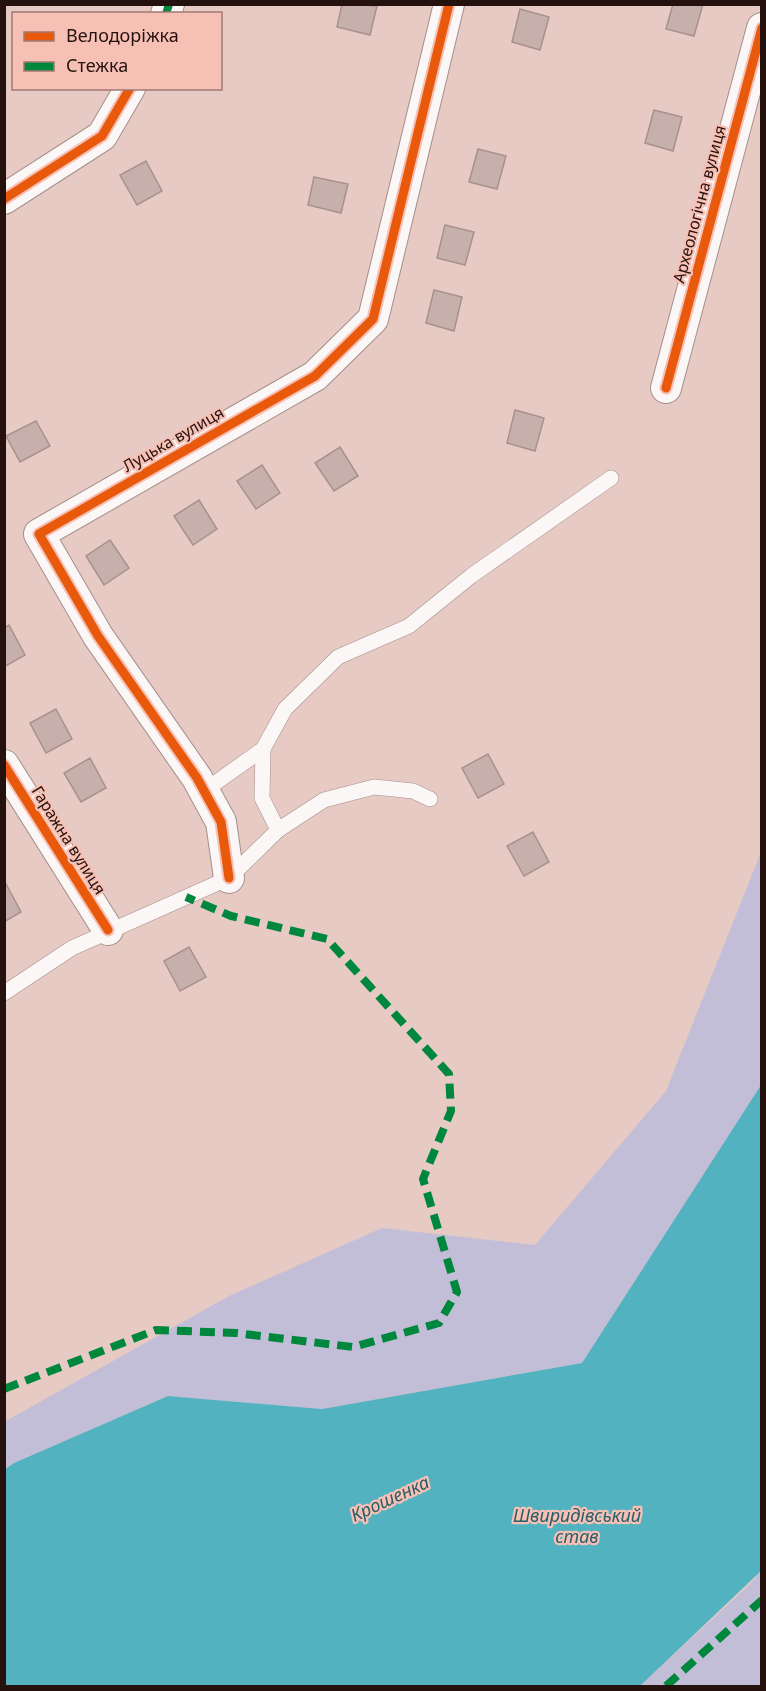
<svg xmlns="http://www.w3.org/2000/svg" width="766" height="1691" viewBox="0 0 766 1691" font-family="'Noto Sans',sans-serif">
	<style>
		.green { fill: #c2bed8 }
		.water { fill: #53b2c0 }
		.building { fill: #c7b0ab; stroke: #a8918d; stroke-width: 1.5 }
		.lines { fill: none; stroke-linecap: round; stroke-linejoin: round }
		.lane-casing { stroke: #a58f8a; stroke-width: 16 }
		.street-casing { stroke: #a58f8a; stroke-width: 32 }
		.lane { stroke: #fbf7f6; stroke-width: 15 }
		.street { stroke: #fbf7f6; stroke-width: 30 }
		.quiet { stroke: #00873e; stroke-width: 8; stroke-dasharray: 15 8; stroke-linecap: butt }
		.cycleway-casing { stroke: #f6c0b5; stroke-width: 13 }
		.cycleway { stroke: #e8590c; stroke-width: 9 }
		.labels { text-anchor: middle; stroke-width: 4.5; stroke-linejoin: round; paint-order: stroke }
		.street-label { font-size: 16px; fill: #25120f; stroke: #f6c0b5 }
		.water-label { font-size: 18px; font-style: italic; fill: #295d67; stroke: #f6c0b5 }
	</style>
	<rect width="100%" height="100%" fill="#e7cac4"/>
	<g class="green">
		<path d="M 761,852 L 761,1085 L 582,1363 L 322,1409 L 168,1396 L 14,1463 L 5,1469 L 4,1422 L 229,1296 L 382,1228 L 535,1245 L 666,1091 Z"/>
		<path d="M 761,1571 L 761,1686 L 640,1686 L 748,1586 Z"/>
	</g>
	<path class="water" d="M 761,1085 L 761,1571 L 640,1686 L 5,1686 L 5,1469 L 14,1463 L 168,1396 L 322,1409 L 582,1363 Z"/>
	<g class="building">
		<path d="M 342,4 L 377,6 L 370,35 L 337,27 Z"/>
		<path d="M 673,4 L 703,4 L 694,36 L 666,29 Z"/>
		<path d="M 520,9 L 549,17 L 540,50 L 512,42 Z"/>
		<path d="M 654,110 L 682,117 L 673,151 L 645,143 Z"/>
		<path d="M 478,149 L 506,156 L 497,189 L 469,182 Z"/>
		<path d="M 146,161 L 162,191 L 137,205 L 120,175 Z"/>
		<path d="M 314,177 L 348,184 L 341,213 L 308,205 Z"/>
		<path d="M 445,225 L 474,232 L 465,265 L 437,258 Z"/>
		<path d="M 434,290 L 462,297 L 454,331 L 426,323 Z"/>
		<path d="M 515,410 L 544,418 L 535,451 L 507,443 Z"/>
		<path d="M 36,421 L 50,446 L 20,462 L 6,436 Z"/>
		<path d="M 340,447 L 358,476 L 334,491 L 315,463 Z"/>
		<path d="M 262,465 L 280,493 L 256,509 L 237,481 Z"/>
		<path d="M 199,500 L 217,529 L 193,545 L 174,516 Z"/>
		<path d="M 110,540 L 129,568 L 104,585 L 86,556 Z"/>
		<path d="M 9,625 L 25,655 L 4,667 L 4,628 Z"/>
		<path d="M 56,709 L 72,739 L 46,753 L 30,723 Z"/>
		<path d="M 488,754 L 504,784 L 478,798 L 462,768 Z"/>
		<path d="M 90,758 L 106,788 L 81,802 L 64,773 Z"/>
		<path d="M 533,832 L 549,862 L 524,876 L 507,846 Z"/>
		<path d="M 5,882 L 21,912 L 4,922 L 4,883 Z"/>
		<path d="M 189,947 L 206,977 L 180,991 L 164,961 Z"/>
	</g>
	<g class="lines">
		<g class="lane-casing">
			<g id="lane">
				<path d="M 263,749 L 262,798 L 278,830"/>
				<path d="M 204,791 L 263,749 L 285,709 L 338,657 L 409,626 L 471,576 L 611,478"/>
				<path d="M 4,993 L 72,948 L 229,878 L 278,830 L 324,800 L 374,787 L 413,791 L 430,799"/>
			</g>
		</g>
		<g class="street-casing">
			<g id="street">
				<path d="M 166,14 L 169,4"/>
				<path d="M 4,199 L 102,136 L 130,88"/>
				<path d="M 666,388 L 762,28"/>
				<path d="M 4,765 L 108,930"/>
				<path d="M 229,878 L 221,822 L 197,778 L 98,636 L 39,534 L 315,376 L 373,319 L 449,4"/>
			</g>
		</g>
		<use href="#lane" class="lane"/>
		<use href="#street" class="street"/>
		<g class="quiet">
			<path d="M 166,14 L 169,4"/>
			<path d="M 4,1389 L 156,1330 L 236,1333 L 353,1347 L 439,1323 L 457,1292 L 423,1179 L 451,1111 L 449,1074 L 327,939 L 231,916 L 186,897"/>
			<path d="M 666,1686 L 762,1600"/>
		</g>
		<g class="cycleway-casing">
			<g id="cycleway">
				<path d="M 4,199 L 102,136 L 130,88"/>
				<path d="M 666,388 L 762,28"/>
				<path d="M 4,765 L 108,930"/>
				<path d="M 229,878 L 221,822 L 197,778 L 98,636 L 39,534 L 315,376 L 373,319 L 449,4"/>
			</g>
		</g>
		<use href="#cycleway" class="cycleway"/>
	</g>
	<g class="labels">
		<g class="street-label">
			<text transform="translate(699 204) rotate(-75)" y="6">Археологічна вулиця</text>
			<text transform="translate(173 439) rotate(-30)" y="6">Луцька вулиця</text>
			<text transform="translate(69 840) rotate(58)" y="6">Гаражна вулиця</text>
		</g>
		<g class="water-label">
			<text transform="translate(390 1499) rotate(-25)" y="6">Крошенка</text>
			<text x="577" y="1522">Швиридівський<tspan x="577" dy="21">став</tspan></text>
		</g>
	</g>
	<rect width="766" height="1691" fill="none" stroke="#25120f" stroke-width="12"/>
	<rect x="12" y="12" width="210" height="78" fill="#f6c0b5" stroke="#a27a73" stroke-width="1.5"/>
	<rect x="24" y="32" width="30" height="9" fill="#e8590c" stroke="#a27a73" stroke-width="1.5"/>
	<text x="66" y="42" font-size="18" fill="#25120f">Велодоріжка</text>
	<rect x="24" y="62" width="30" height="9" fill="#00873e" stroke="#a27a73" stroke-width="1.5"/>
	<text x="66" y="72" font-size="18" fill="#25120f">Стежка</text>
</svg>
